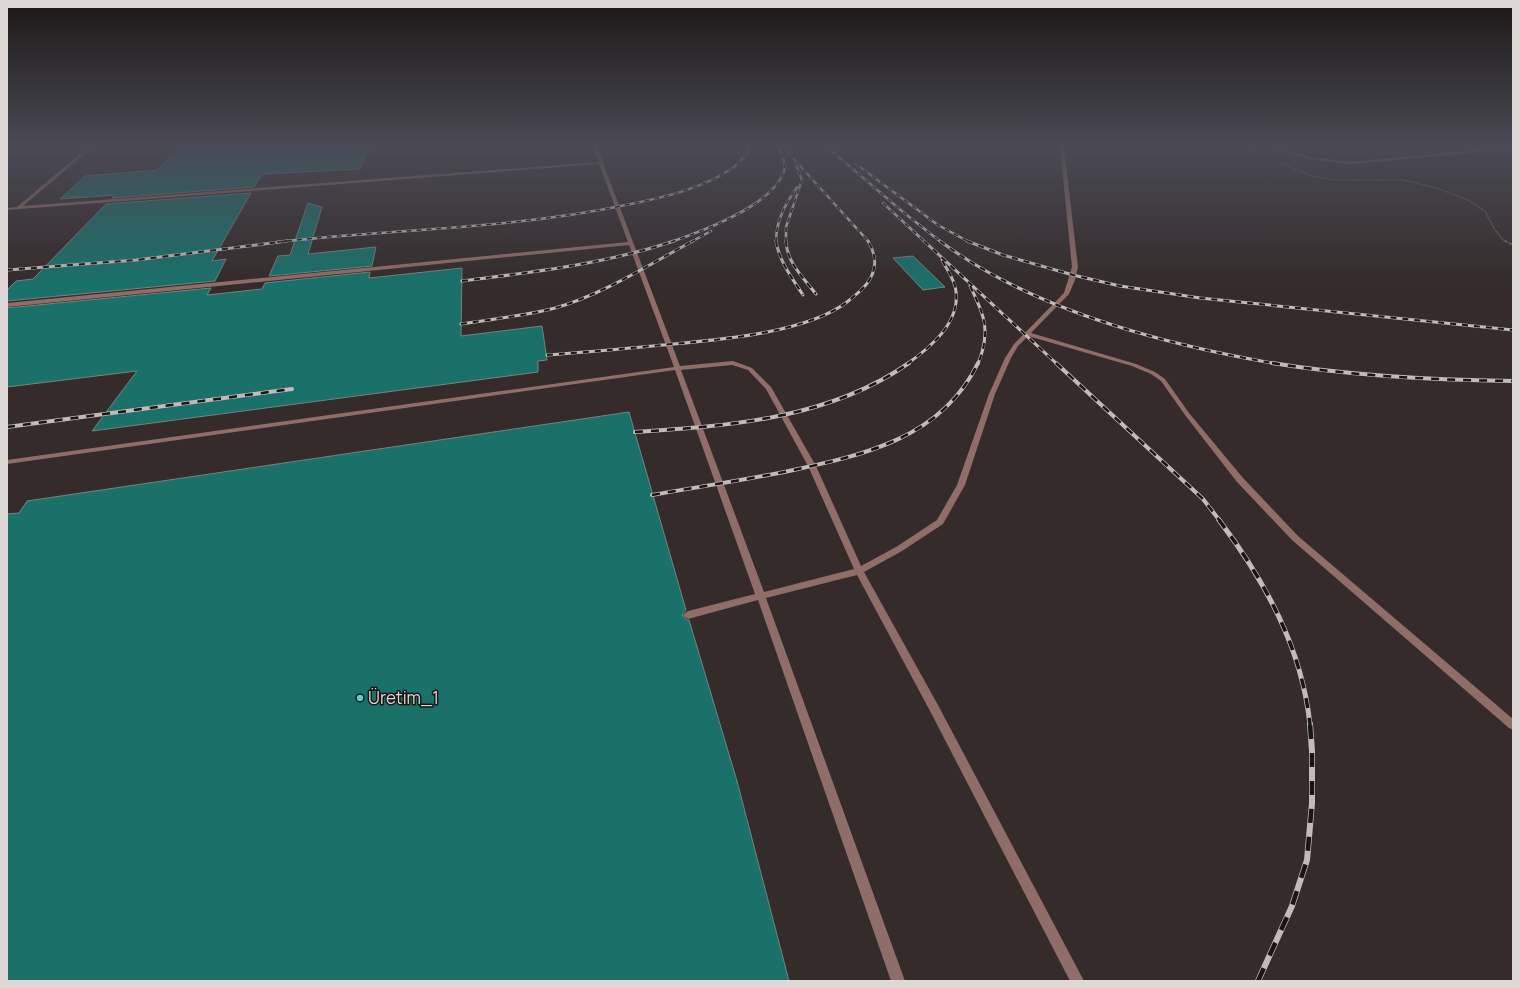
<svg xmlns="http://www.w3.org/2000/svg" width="1520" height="988" viewBox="0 0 1520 988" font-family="Manrope,sans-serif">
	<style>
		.building { fill: #19716a; stroke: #778381 }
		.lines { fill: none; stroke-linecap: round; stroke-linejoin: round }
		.path-far1 { stroke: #696160; stroke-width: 1.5; stroke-dasharray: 2 1; stroke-linecap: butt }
		.path { stroke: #696160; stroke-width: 2; stroke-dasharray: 3 1.5; stroke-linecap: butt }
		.service { fill: #8f6d68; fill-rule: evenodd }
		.rail-far4-casing { stroke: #c2bbba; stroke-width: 2.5 }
		.rail-far3-casing { stroke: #c2bbba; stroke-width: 3 }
		.rail-far2-casing { stroke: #c2bbba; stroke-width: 4 }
		.rail-far1-casing { stroke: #c2bbba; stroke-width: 5 }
		.rail-casing { stroke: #c2bbba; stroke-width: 6 }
		.rail-far4 { stroke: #191514; stroke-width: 1.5; stroke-dasharray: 5; stroke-linecap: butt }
		.rail-far3 { stroke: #191514; stroke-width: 2; stroke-dasharray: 6; stroke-linecap: butt }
		.rail-far2 { stroke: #191514; stroke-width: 2.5; stroke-dasharray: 8; stroke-linecap: butt }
		.rail-far1 { stroke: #191514; stroke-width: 3.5; stroke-dasharray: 10; stroke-linecap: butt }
		.rail { stroke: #191514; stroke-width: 4.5; stroke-dasharray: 14; stroke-linecap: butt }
		.poi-dot { fill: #56cec3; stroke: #191514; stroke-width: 1.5 }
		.labels { text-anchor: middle; stroke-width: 3; stroke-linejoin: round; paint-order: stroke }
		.near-poi-label { font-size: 17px; fill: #ded8d7; stroke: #191514; text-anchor: start }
	</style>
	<rect width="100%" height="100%" fill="#342b2a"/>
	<g class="building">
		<path d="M 179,147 L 370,147 L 360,169 L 262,174 L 254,187 L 112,198 L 115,195 L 60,199 L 85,176 L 157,170 Z"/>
		<path d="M 251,193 L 212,261 L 226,259 L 215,281 L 7,301 L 7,290 L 16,281 L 33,279 L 106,204 Z"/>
		<path d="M 308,203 L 322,207 L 308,254 L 376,247 L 372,266 L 269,276 L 278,256 L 290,255 Z"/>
		<path d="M 913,256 L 945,287 L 923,290 L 893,258 Z"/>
		<path d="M 462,268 L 461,336 L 542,326 L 547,360 L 538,361 L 538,372 L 92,431 L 137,371 L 7,387 L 7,308 L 211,288 L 207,295 L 262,289 L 265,283 L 370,272 L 369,278 Z"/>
		<path d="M 629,412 L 686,610 L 682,615 L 687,620 L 689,620 L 737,781 L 789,981 L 7,981 L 7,514 L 19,513 L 27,501 Z"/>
	</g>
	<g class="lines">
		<g class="path-far1">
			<path d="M 1245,147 L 1259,154"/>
			<path d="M 1280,163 L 1313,176 L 1335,180 L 1403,180 L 1437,188 L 1468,200 L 1485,211 L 1495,230 L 1503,240 L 1507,242"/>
		</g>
		<path class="path" d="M 1505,241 L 1513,245"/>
		<g class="service">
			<path d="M 88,147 L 93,147 L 23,206 L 599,162 L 593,147 L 597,147 L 680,366 L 733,361 L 752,368 L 771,387 L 816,466 L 861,566 L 896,547 L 937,520 L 957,485 L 989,394 L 1005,358 L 1014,344 L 1064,293 L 1072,267 L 1060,147 L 1064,147 L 1078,267 L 1075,280 L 1069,294 L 1031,333 L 1136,364 L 1155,372 L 1165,379 L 1189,413 L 1243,478 L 1298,536 L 1513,719 L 1513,730 L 1509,728 L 1292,540 L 1237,482 L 1185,415 L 1161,381 L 1151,374 L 1132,366 L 1028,336 L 1018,346 L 1011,358 L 995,394 L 965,485 L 943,524 L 902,551 L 864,572 L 938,705 L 1084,981 L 1070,981 L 930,711 L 857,575 L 766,598 L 905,981 L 891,981 L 758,600 L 688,619 L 685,617 L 683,615 L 685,613 L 688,611 L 755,594 L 675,370 L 7,464 L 7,460 L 674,367 L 629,245 L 7,307 L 7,303 L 628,242 L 599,164 L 7,210 L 7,208 L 17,207 ZM 732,365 L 748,370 L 766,389 L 808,466 L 854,569 L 764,592 L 681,370 Z"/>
			<path d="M 1268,147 L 1275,147 L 1310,157 L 1350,162 L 1509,147 L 1513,147 L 1513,149 L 1350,164 L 1310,159 Z"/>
		</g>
		<g class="rail-far4-casing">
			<g id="rail-far4">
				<path d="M 783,147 L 869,242"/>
				<path d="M 827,147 L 903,212 L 941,242"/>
				<path d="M 856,164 L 938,225 L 969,242"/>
				<path d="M 883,203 L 925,242"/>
				<path d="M 277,242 C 393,229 511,229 626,205 C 661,198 702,189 731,169 C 739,164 746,154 752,147"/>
				<path d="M 671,242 C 703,231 769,207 783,174 C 787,165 782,155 779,147"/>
				<path d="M 691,242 L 711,231"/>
				<path d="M 776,242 C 776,220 785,205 797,187"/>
				<path d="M 786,242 L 786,227 L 802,180 L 795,162"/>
			</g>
		</g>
		<g class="rail-far3-casing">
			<g id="rail-far3">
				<path d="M 776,241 C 779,261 792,278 803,295"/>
				<path d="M 786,241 C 786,261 804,279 816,294"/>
				<path d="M 924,241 L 1057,364"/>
				<path d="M 940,241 C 1032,310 1166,345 1278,364"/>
				<path d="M 967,241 L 1003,255 L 1073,275 L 1120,286 L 1200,298 L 1513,330"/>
				<path d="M 7,270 L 136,260 L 287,241"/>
				<path d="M 462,281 C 534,272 605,264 674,241"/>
				<path d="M 970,286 C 985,316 991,331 978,364"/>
				<path d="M 461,324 C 492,319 525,316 555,308 C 604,294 648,265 693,241"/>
				<path d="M 547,355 C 585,352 624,349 662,345 C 715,340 805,334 847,302 C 852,298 857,294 861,290 C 876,276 879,259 868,241"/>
				<path d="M 907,364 C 931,347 960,323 956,291 C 955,280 947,270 942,260"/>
			</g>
		</g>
		<g class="rail-far2-casing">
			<g id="rail-far2">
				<path d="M 1056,363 L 1203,499 L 1220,521"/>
				<path d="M 1272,363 C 1352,376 1432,380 1513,381"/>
				<path d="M 7,427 L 292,389"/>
				<path d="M 635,432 C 729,426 829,419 909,363"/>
				<path d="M 652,495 C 698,487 744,480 789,471 C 864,455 942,438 978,363"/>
			</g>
		</g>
		<g class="rail-far1-casing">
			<path id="rail-far1" d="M 1219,520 C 1265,581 1302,648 1310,725"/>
		</g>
		<g class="rail-casing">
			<path id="rail" d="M 1258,981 L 1292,906 L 1307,860 L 1312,803 L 1312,751 L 1310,724"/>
		</g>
		<use href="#rail-far4" class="rail-far4"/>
		<use href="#rail-far3" class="rail-far3"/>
		<use href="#rail-far2" class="rail-far2"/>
		<use href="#rail-far1" class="rail-far1"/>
		<use href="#rail" class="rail"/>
	</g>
	<linearGradient id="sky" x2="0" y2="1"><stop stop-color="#1d1817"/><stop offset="0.51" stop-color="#4a4a55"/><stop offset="1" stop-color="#4a4a55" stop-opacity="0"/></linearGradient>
	<rect width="1520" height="286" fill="url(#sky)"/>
	<circle class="poi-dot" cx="360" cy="698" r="4"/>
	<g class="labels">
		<g class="near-poi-label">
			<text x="368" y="704">Üretim_1</text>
		</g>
	</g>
	<rect width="1520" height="988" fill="none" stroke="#ded8d7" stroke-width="16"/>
</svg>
